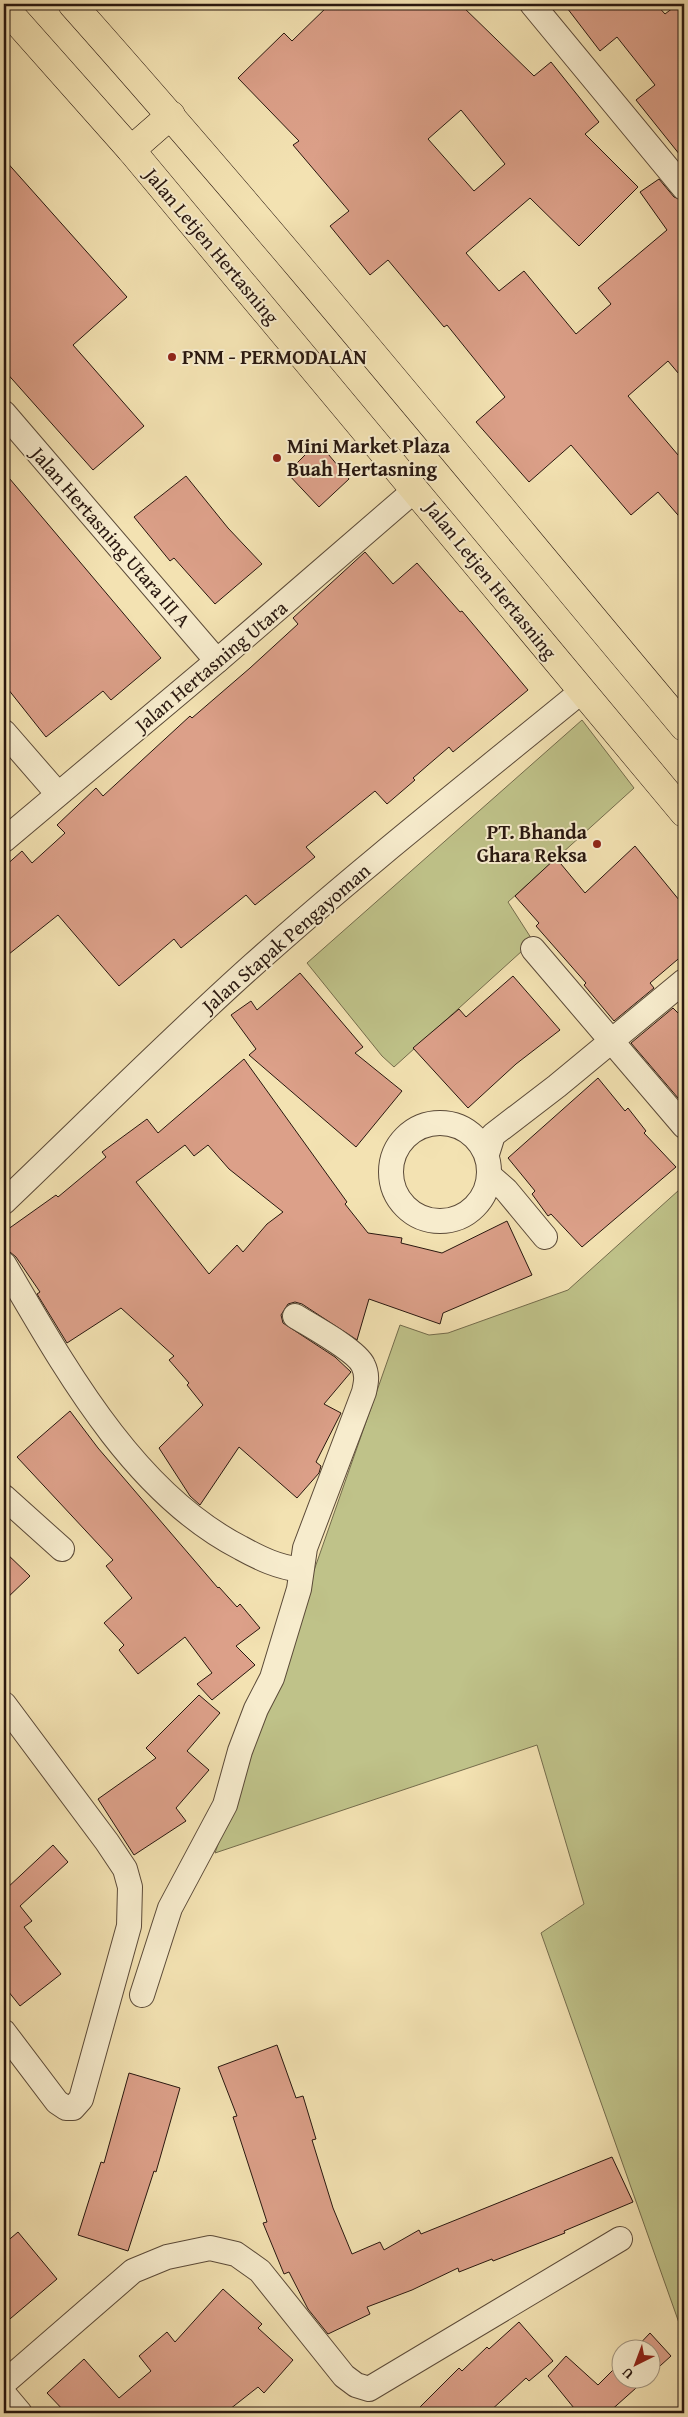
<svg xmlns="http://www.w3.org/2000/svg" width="688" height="2417" viewBox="0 0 688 2417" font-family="'Gentium Book Plus',serif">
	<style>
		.green { fill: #bfc289; stroke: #746c4c }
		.building { fill: #dca089; stroke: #28170f; fill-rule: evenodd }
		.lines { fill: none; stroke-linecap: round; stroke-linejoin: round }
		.minor-casing { stroke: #5b4a38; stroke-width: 26 }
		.primary-casing { stroke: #28170f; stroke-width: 29 }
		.minor { stroke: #f7eccd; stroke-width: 24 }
		.primary { stroke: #f3e2b2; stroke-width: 28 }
		.poi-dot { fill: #8f2418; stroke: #f7eccd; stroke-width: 2 }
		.labels { text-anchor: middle; stroke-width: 4; stroke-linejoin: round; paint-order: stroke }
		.street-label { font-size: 20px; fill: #28170f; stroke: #f7eccd }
		.poi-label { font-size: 20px; font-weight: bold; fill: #28170f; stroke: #f7eccd; text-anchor: start }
	</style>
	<rect width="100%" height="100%" fill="#f3e2b2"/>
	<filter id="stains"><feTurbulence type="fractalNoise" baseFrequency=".004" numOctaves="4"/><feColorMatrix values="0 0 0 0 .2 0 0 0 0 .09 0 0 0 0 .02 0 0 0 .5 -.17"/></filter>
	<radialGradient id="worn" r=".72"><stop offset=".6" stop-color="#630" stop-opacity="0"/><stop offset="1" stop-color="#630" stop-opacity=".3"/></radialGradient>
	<g class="green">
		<path d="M 582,720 L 634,788 L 508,902 L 533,941 L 394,1067 L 382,1056 L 307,963 Z"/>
		<path d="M 679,1190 L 684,1199 L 684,2337 L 541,1933 L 584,1904 L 537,1745 L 215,1853 L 400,1325 L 429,1335 L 448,1333 L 568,1290 Z"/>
	</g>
	<g class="building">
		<path d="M 330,4 L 460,4 L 534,76 L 551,62 L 599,122 L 585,134 L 638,187 L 579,246 L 530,198 L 466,253 L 499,291 L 524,271 L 576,334 L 611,304 L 598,288 L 667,230 L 640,192 L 659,179 L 674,197 L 684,201 L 684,380 L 668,361 L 628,396 L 684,462 L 684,522 L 658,492 L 631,515 L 571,445 L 529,482 L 476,422 L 505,397 L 447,325 L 444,327 L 388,260 L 370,275 L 330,226 L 349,211 L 293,145 L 299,141 L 238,78 L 284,33 L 292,41 ZM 461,110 L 505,164 L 474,191 L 428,139 Z"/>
		<path d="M 564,4 L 656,4 L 665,14 L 678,4 L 684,4 L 684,160 L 636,100 L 655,85 L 617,37 L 600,51 Z"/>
		<path d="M 4,159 L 127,297 L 73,345 L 144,426 L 93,470 L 4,370 Z"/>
		<path d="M 318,442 L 349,479 L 319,507 L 287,473 Z"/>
		<path d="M 4,472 L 161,658 L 111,700 L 103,691 L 46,737 L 4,684 Z"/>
		<path d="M 186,476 L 228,528 L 262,564 L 215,604 L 174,558 L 170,561 L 134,517 Z"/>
		<path d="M 365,552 L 393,584 L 417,563 L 460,612 L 462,611 L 528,690 L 453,752 L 449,747 L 413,778 L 415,780 L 387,804 L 375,791 L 306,847 L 315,857 L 255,905 L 246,895 L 181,948 L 174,939 L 119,986 L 58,915 L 4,958 L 4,867 L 22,851 L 32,863 L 65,833 L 57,825 L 96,788 L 103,796 L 190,716 L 192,718 L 250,668 L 298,624 L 293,618 Z"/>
		<path d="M 635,846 L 684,906 L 684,954 L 650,983 L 654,988 L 614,1021 L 584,985 L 586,983 L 536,926 L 539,923 L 515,896 L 556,858 L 585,893 Z"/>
		<path d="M 300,973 L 363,1047 L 355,1053 L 402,1091 L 356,1147 L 249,1055 L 256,1049 L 231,1015 L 251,1001 L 257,1010 Z"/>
		<path d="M 513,976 L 560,1030 L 516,1064 L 468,1108 L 413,1048 L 459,1009 L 466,1017 Z"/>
		<path d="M 673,1008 L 684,1019 L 684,1105 L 631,1043 Z"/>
		<path d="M 244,1059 L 347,1202 L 345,1204 L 368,1233 L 402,1238 L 401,1243 L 442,1253 L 507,1221 L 532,1275 L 443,1313 L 440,1324 L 369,1299 L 357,1340 L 302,1304 L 295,1302 L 288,1304 L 281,1315 L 283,1323 L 335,1357 L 351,1372 L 324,1404 L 341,1413 L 316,1462 L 321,1466 L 319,1473 L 297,1498 L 239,1447 L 200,1505 L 190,1496 L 159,1448 L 203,1405 L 187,1385 L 189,1383 L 169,1360 L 174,1356 L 121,1308 L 67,1343 L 37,1294 L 40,1292 L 16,1257 L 4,1247 L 4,1232 L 56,1195 L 58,1197 L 106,1157 L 102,1152 L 147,1119 L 158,1133 ZM 185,1145 L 194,1156 L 208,1145 L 229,1169 L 283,1212 L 267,1224 L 243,1252 L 237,1245 L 209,1274 L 136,1182 Z"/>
		<path d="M 598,1078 L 625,1111 L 628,1108 L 646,1131 L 644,1133 L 676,1167 L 582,1247 L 551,1214 L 548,1216 L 532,1194 L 535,1191 L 508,1158 Z"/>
		<path d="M 70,1411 L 98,1448 L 218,1588 L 219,1587 L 237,1607 L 240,1604 L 260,1628 L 236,1646 L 255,1665 L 212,1700 L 197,1684 L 212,1673 L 185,1637 L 138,1674 L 119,1650 L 124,1645 L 104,1623 L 132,1598 L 106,1566 L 113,1560 L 17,1457 Z"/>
		<path d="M 4,1551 L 30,1576 L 4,1601 Z"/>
		<path d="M 199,1695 L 220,1713 L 187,1751 L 209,1770 L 176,1808 L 186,1821 L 134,1855 L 98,1799 L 156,1758 L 146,1748 Z"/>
		<path d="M 53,1845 L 68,1862 L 20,1906 L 32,1921 L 24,1927 L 61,1974 L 20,2006 L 4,1986 L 4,1887 L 6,1889 Z"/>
		<path d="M 277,2045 L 296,2098 L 303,2096 L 316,2139 L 312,2140 L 333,2208 L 352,2254 L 380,2242 L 384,2250 L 419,2230 L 421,2234 L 612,2157 L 633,2202 L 564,2231 L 565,2233 L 493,2261 L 492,2259 L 459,2272 L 458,2268 L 412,2290 L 367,2307 L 370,2314 L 328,2334 L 308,2309 L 289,2272 L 284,2274 L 263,2223 L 267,2222 L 233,2117 L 237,2116 L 218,2067 Z"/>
		<path d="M 129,2073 L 180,2088 L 156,2172 L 154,2171 L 128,2251 L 78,2235 L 101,2162 L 104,2163 Z"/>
		<path d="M 18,2232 L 57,2279 L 4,2324 L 4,2244 Z"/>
		<path d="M 223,2289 L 262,2324 L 258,2328 L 293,2360 L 264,2393 L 258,2387 L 225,2413 L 66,2413 L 47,2393 L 84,2359 L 119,2398 L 151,2371 L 139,2356 L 167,2332 L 175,2342 Z"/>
		<path d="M 519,2322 L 553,2361 L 529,2381 L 526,2378 L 488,2413 L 414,2413 L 459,2368 L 462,2371 L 487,2347 L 489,2349 Z"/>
		<path d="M 650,2333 L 671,2356 L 650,2375 L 650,2350 L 634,2350 Z"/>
		<path d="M 566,2356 L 598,2385 L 620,2363 L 620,2380 L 645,2380 L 608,2413 L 578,2413 L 548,2376 Z"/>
	</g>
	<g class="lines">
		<g class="minor-casing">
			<g id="minor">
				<path d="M 532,4 L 684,188"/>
				<path d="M 4,413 L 217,661"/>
				<path d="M 4,732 L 58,794"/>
				<path d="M 4,840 L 217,661 L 416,489"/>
				<path d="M 533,949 L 684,1126"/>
				<circle cx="440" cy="1172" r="49"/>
				<path d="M 487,1154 L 493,1135 L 557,1086 L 684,981"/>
				<path d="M 490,1176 L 506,1190 L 545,1237"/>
				<path d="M 4,1202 C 87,1123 168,1041 254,964 C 360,869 472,781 582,691"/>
				<path d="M 4,1264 C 64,1366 132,1492 241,1548 C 261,1559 278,1567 301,1570"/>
				<path d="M 4,1497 L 62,1549"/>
				<path d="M 4,1704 L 107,1842 L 125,1869 L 130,1887 L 129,1926 L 81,2099 L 73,2108 L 66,2108 L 57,2102 L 4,2032"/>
				<path d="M 142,1995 L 170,1908 L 225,1805 L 240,1751 L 256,1709 L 272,1678 L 299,1589 L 305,1548 L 364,1392 C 366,1383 368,1375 363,1365 C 356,1350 311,1326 295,1316"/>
				<path d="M 4,2383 L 133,2271 L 167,2257 L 210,2248 L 236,2254 L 260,2271 L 344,2376 L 356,2385 L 369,2389 L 620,2239"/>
				<path d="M 4,2394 L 20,2413"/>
			</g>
		</g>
		<g class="primary-casing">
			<g id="primary">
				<path d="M 72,4 C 282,240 481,485 684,727"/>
				<path d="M 4,7 L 131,150 L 684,813"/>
				<path d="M 131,150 L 171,115"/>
			</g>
		</g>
		<use href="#minor" class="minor"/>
		<use href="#primary" class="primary"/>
	</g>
	<g class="poi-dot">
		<circle cx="172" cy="357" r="5"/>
		<circle cx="277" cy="458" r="5"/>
		<circle cx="597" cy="844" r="5"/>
	</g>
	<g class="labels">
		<g class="street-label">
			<text transform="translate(212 246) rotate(50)" y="7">Jalan Letjen Hertasning</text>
			<text transform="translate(111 537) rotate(49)" y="7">Jalan Hertasning Utara III A</text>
			<text transform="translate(491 580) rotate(51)" y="7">Jalan Letjen Hertasning</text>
			<text transform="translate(211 666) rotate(-40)" y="7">Jalan Hertasning Utara</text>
			<text transform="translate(286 938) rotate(-41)" y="7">Jalan Stapak Pengayoman</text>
		</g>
		<g class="poi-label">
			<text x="182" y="364">PNM - PERMODALAN</text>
			<text x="287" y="453">Mini Market Plaza<tspan x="287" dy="23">Buah Hertasning</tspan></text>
			<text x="587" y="839" text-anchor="end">PT. Bhanda<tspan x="587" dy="23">Ghara Reksa</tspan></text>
		</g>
	</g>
	<rect width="688" height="2417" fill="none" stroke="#f3e2b2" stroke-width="20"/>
	<rect x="5" y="5" width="678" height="2407" fill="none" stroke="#28170f" stroke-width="2.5"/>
	<rect x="10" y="10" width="668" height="2397" fill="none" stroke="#28170f"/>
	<g transform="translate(636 2364) rotate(222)"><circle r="24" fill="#f7eccd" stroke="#a49781"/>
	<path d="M0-4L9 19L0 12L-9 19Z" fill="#8f2418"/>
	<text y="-8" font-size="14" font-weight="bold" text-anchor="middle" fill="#28170f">U</text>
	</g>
	<rect width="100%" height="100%" filter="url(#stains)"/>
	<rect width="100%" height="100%" fill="url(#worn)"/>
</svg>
